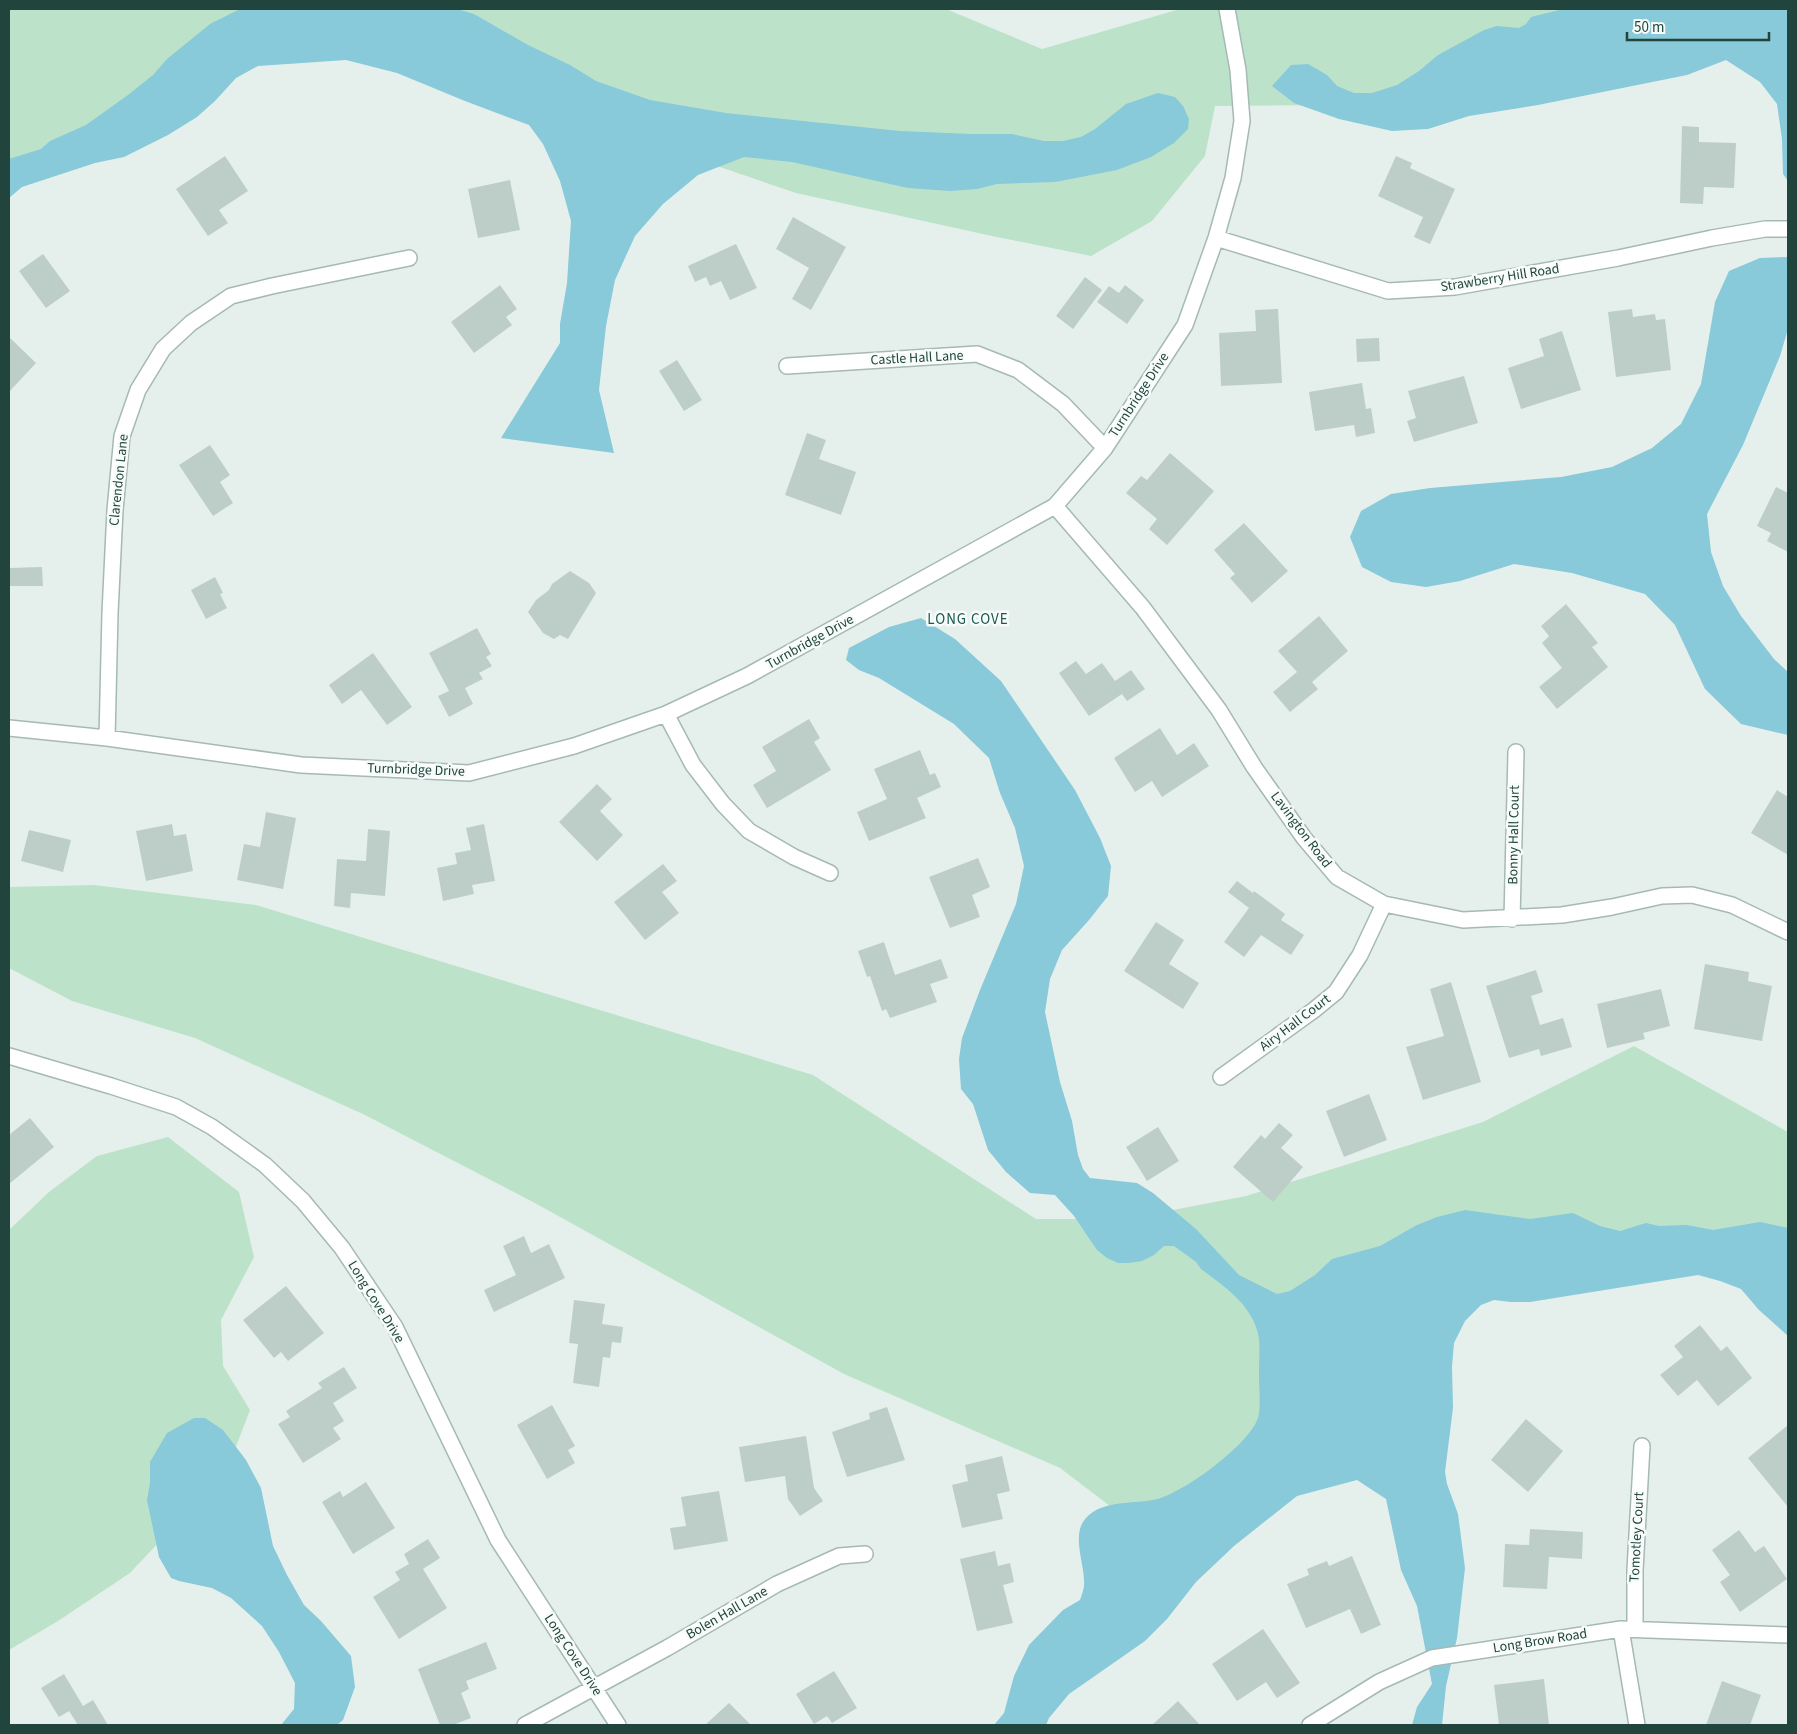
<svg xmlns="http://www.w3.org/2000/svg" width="1797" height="1734" font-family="'Source Sans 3',sans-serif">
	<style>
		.green { fill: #bce3c9 }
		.water { fill: #88c9da }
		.building { fill: #bdcec8 }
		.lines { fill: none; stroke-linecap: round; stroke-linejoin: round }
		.minor-casing { stroke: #a6b9b4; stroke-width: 18 }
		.minor { stroke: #fff; stroke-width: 15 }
		.labels { text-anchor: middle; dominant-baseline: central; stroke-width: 5; stroke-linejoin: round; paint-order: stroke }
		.street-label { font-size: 14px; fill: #21453d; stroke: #f7fbf9 }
		.neighbourhood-label { font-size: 15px; letter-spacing: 1px; fill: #1a5a4e; stroke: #f7fbf9 }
	</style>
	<rect width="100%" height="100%" fill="#e5f0ec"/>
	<path class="green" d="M9,9H946L1042,49L1180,9H1788L1415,104L1215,106L1205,156L1152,221L1091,256L992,236L796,193L573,117L275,30L9,181Z
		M94,885L256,905L813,1075L1036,1219H1126L1246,1196L1483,1122L1634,1046L1788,1132V1278L1532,1265L1148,1535L1060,1468L844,1374L533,1202L365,1115L195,1038L72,1001L9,968V887Z
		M168,1137L239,1192L254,1257L221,1320L223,1366L250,1410L227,1470L130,1573L58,1621L9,1650V1230L49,1192L97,1156Z"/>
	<path class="water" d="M240,9H457L474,14L528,45L570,65L596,81L650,100L726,113L900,131L971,134H1012L1044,141H1063L1081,137L1095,129L1126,104L1158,93L1175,97L1183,106L1189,119L1188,129L1174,143L1151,157L1117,170L1055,182L997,184L977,189L950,191L908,188L792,162L744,157L698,175L663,204L635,236L615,280L606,326L599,390L614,453L501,438L560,343V324L567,283L571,221L560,181L543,144L529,125L465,101L397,73L346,60L258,66L236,78L215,101L197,117L168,135L124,157L95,163L22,187L9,198V159L41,149L50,141L86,125L128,95L153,75L167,59L210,24Z
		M1563,9H1788V181L1783,174L1782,139L1777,104L1760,82L1726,60L1687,75L1538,105L1469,116L1428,129L1392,131L1339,119L1294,103L1272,86L1291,65L1308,64L1327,75L1337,86L1354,93H1372L1397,85L1419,71L1438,55L1484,30L1497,26L1519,28L1526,24L1531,17Z
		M1788,257V329L1780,356L1743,445L1707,514L1711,552L1723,586L1741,616L1774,659L1788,672V735L1741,724L1705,689L1675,625L1645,594L1572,573L1514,564L1460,581L1426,587L1391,582L1362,567L1350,537L1361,511L1391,494L1430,488L1561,477L1612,467L1652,448L1681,424L1701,384L1715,302L1729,271L1760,258Z
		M921,618L955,639L1001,681L1075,790L1100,838L1111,866L1108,896L1089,920L1062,950L1050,979L1045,1012L1060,1082L1072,1121L1078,1155L1083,1169L1090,1178L1137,1183L1153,1193L1196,1229L1239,1275L1277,1294L1290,1291L1315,1275L1332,1259L1380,1246L1417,1225L1437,1217L1465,1210L1530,1219L1573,1213L1600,1226L1620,1231L1646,1223L1659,1226L1687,1225L1713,1230L1760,1222L1788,1228V1336L1759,1310L1741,1289L1720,1281L1698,1275L1530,1302H1511L1494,1300L1481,1305L1465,1321L1454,1343L1452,1367L1453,1408L1445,1472L1447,1484L1458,1514L1465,1568L1457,1638L1446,1686L1442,1725H1412L1417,1707L1432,1684L1417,1606L1401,1570L1386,1499L1357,1480L1297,1496L1234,1546L1196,1582L1167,1619L1145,1641L1069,1694L1049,1718L1046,1725H994L1004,1713L1014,1676L1029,1645L1063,1610L1080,1600C1082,1594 1085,1587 1084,1581C1084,1564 1073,1538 1083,1522C1097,1500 1130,1504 1153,1500C1180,1496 1249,1445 1258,1418C1261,1409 1259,1384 1259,1373C1259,1362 1260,1350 1259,1339C1255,1307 1225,1287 1201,1269L1196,1262L1174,1246H1164L1154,1255L1142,1261L1129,1263H1118L1107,1258L1097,1250L1074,1216L1055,1195L1030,1193L1006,1172L988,1150L973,1104L961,1089L959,1059L962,1038L980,990L1016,904L1024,866L1015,828L1000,793L989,758L954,724L879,678L859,670L846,660L849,648L889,627Z
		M194,1418H205L223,1430L246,1460L261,1488L273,1546L287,1575L304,1605L321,1621L351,1656L355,1687L343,1720L337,1725H281L294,1709L295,1683L279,1652L262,1626L231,1598L212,1588L179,1581L171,1578L159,1557L147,1500L150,1483V1462L167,1433Z"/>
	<path class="building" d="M1682,126L1699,127V142L1736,143L1734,188L1704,187L1703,204L1680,203Z
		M225,156L248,191L219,210L228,223L208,236L176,189Z
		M1396,156L1412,163L1410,168L1455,189L1430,244L1414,237L1423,217L1378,196Z
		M510,180L520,230L478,238L468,189Z
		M793,217L846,247L811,310L792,299L809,268L776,249Z
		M736,244L757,288L730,300L721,281L710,286L706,277L695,282L688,266Z
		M43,254L70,291L46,308L19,271Z
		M1085,277L1102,290L1073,329L1056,316Z
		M500,285L517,309L506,317L512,325L474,353L451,322Z
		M1125,285L1144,300L1127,324L1097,302L1109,286L1119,293Z
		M1278,309L1282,383L1221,386L1219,333L1256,331L1255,310Z
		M1632,309L1633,317L1655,314L1656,320L1665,319L1671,370L1616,377L1608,312Z
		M1562,331L1581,390L1521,409L1508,368L1544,356L1539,339Z
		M9,337L36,363L9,392Z
		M1379,338L1380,361L1357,362L1356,339Z
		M677,360L702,400L684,411L659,371Z
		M1464,376L1478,423L1414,442L1407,421L1416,418L1408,391Z
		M1362,383L1366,409L1371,408L1375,433L1356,437L1354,425L1315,431L1309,392Z
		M807,433L826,440L819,459L856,472L841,515L785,495Z
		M210,445L230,475L220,482L233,503L213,516L179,465Z
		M1170,453L1214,491L1167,545L1149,529L1157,519L1126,493L1141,476L1147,480Z
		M1776,487L1788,493V552L1767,541L1771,533L1757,526Z
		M1244,523L1288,571L1252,603L1230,578L1235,574L1214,550Z
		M42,567L43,586H9V568Z
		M570,571L589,583L596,593L568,639L560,635L554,639L543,633L528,612L536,600L549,590L552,584Z
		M215,577L223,593L220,594L227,608L206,619L191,590Z
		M1566,604L1598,643L1592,647L1608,667L1557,709L1539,687L1562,668L1542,643L1549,636L1541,626Z
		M1319,616L1348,651L1312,682L1318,689L1290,712L1273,692L1297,672L1278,651Z
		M477,628L491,654L486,657L492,666L479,673L483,679L465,688L473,704L449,717L438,696L449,691L429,653Z
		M373,653L412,707L387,725L361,690L342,704L329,685Z
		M1076,661L1086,674L1102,663L1115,681L1131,670L1145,689L1127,701L1122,694L1089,716L1059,673Z
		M809,719L820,738L814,742L831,770L767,808L753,785L776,771L762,747Z
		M1160,728L1177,755L1194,743L1209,766L1162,797L1152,781L1135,792L1114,758Z
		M920,750L930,775L935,773L941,787L917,798L926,818L869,841L857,812L887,799L874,769Z
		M597,784L612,799L600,811L623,835L597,861L559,822Z
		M1777,790L1788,797V855L1751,833Z
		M266,812L296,818L283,889L237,880L244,844L260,847Z
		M172,824L174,836L186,834L193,871L146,881L136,831Z
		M484,824L495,881L472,885L474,894L443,901L437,868L457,864L455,853L471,850L466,828Z
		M368,829L390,831L385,896L351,893L350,908L334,906L337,859L366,861Z
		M29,830L71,840L63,872L21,861Z
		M978,858L990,887L972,895L980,917L950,928L929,877Z
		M663,864L677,881L662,892L679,913L645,940L614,902Z
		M1237,881L1253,893L1254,891L1285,914L1281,920L1304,935L1291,955L1261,935L1244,957L1224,942L1249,908L1228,892Z
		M1156,922L1184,940L1169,964L1199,983L1183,1009L1124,971Z
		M884,942L895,975L941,959L948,978L930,984L937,1002L890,1018L886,1009L882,1011L870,976L867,977L858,951Z
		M1705,964L1749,972L1748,981L1772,986L1762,1041L1694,1029Z
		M1536,970L1543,992L1531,996L1540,1025L1563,1018L1572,1047L1541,1056L1539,1049L1509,1058L1486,986Z
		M1451,982L1481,1082L1423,1100L1406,1047L1444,1036L1430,989Z
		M1661,989L1670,1026L1643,1033L1645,1039L1607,1048L1597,1004Z
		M1369,1094L1387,1140L1344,1157L1326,1111Z
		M30,1118L54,1147L9,1184V1135Z
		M1279,1123L1293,1135L1281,1148L1303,1167L1273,1202L1233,1167L1261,1135L1265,1139Z
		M1158,1127L1179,1161L1147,1181L1126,1147Z
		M524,1236L531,1253L549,1244L565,1278L494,1312L484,1290L516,1275L503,1246Z
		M286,1286L324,1333L288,1361L281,1352L274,1358L243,1320Z
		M574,1300L605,1304L602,1324L623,1327L621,1343L612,1342L610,1358L603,1357L599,1387L573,1383L578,1344L569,1343Z
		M1700,1325L1721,1351L1727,1346L1752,1378L1718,1406L1697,1380L1678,1396L1660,1375L1683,1357L1674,1346Z
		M344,1367L357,1388L333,1403L344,1421L333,1428L341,1439L303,1463L278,1424L290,1417L286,1411L322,1388L318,1383Z
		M552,1405L575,1446L568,1450L575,1463L547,1479L517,1425Z
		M887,1407L905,1460L847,1477L832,1432L870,1419L869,1413Z
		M1526,1419L1563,1451L1528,1492L1491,1460Z
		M1788,1425V1507L1748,1458Z
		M806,1436L814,1488L823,1501L800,1516L788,1499L785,1476L745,1482L739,1447Z
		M1002,1456L1010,1491L997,1494L1003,1519L962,1528L952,1485L968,1481L965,1465Z
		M366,1482L395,1528L353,1554L322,1502L340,1491L343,1497Z
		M719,1491L728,1541L674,1550L670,1528L686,1526L681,1497Z
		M1530,1529L1583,1532L1582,1559L1549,1557L1547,1589L1503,1587L1505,1544L1529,1545Z
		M1739,1530L1755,1552L1764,1546L1787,1579L1740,1612L1720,1582L1730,1575L1712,1550Z
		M428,1539L440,1558L423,1569L447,1608L399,1639L373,1597L400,1580L395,1572L409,1564L404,1554Z
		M995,1551L998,1566L1010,1563L1014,1582L1003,1585L1013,1623L977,1631L960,1559Z
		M1352,1556L1381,1625L1361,1634L1350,1609L1306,1628L1287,1584L1309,1575L1307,1569L1327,1561L1329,1566Z
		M1263,1629L1300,1683L1277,1698L1266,1682L1237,1701L1212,1664Z
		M486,1642L497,1669L466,1681L469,1689L461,1693L471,1718L453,1725H440L418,1669Z
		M834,1671L857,1708L832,1723L827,1716L814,1724L796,1694Z
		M64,1674L83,1706L93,1700L108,1725H78L69,1711L59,1717L41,1688Z
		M1544,1679L1549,1725H1499L1494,1685Z
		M1722,1681L1761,1695L1750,1725H1706Z
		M1178,1701L1200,1725H1152Z
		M729,1703L751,1725H705Z"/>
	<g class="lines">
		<defs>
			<path id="minor" d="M1216,238L1388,291L1455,287L1618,258L1712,238L1765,229H1788
				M787,366L977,354L1018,370L1063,404L1105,448
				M1055,506L1143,608L1219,710L1254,767L1304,838L1337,877L1384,904L1463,920L1562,915L1612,907L1662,896L1692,895L1732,905L1788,932
				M666,714L693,765L723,804L749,831L794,857L830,873
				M9,728L107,738L301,765L469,773L574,746L666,714L747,676L1055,506L1105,448L1185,325L1216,238L1233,178L1242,121L1238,70L1227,9
				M107,738L110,613L115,510L122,436L138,390L163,349L191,323L231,296L272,286L409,258
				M1512,919L1516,752
				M9,1056L111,1086L176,1107L212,1127L265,1165L303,1201L342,1248L395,1327L498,1540L618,1725
				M1221,1077L1314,1010L1336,992L1360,955L1384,904
				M1621,1629L1637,1725
				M1635,1629V1570L1642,1446
				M525,1725L667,1648L777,1584L839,1556L865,1554
				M1310,1725L1379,1682L1432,1658L1621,1629L1788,1635"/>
		</defs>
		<use href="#minor" class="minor-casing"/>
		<use href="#minor" class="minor"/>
	</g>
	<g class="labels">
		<g class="street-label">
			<text transform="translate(1500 278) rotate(-9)">Strawberry Hill Road</text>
			<text transform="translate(917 358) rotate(-3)">Castle Hall Lane</text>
			<text transform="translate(1139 395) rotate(-57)">Turnbridge Drive</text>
			<text transform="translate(119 480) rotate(-84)">Clarendon Lane</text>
			<text transform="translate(810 642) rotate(-29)">Turnbridge Drive</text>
			<text transform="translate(416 770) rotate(2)">Turnbridge Drive</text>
			<text transform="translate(1301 830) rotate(53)">Lavington Road</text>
			<text transform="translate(1514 835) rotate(-89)">Bonny Hall Court</text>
			<text transform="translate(1295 1023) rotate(-37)">Airy Hall Court</text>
			<text transform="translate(376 1302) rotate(58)">Long Cove Drive</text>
			<text transform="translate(1637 1537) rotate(-87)">Tomotley Court</text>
			<text transform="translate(727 1613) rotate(-30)">Bolen Hall Lane</text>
			<text transform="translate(1540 1641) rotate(-9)">Long Brow Road</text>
			<text transform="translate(573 1655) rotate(57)">Long Cove Drive</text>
		</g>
		<g class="neighbourhood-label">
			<text x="968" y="619">LONG COVE</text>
		</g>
	</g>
	<rect width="1797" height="1734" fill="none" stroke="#21453d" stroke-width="20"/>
	<path d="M1627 32v8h142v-8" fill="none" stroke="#21453d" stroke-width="2.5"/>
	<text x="1634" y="32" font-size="15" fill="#21453d" stroke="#f7fbf9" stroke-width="4" paint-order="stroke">50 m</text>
</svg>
